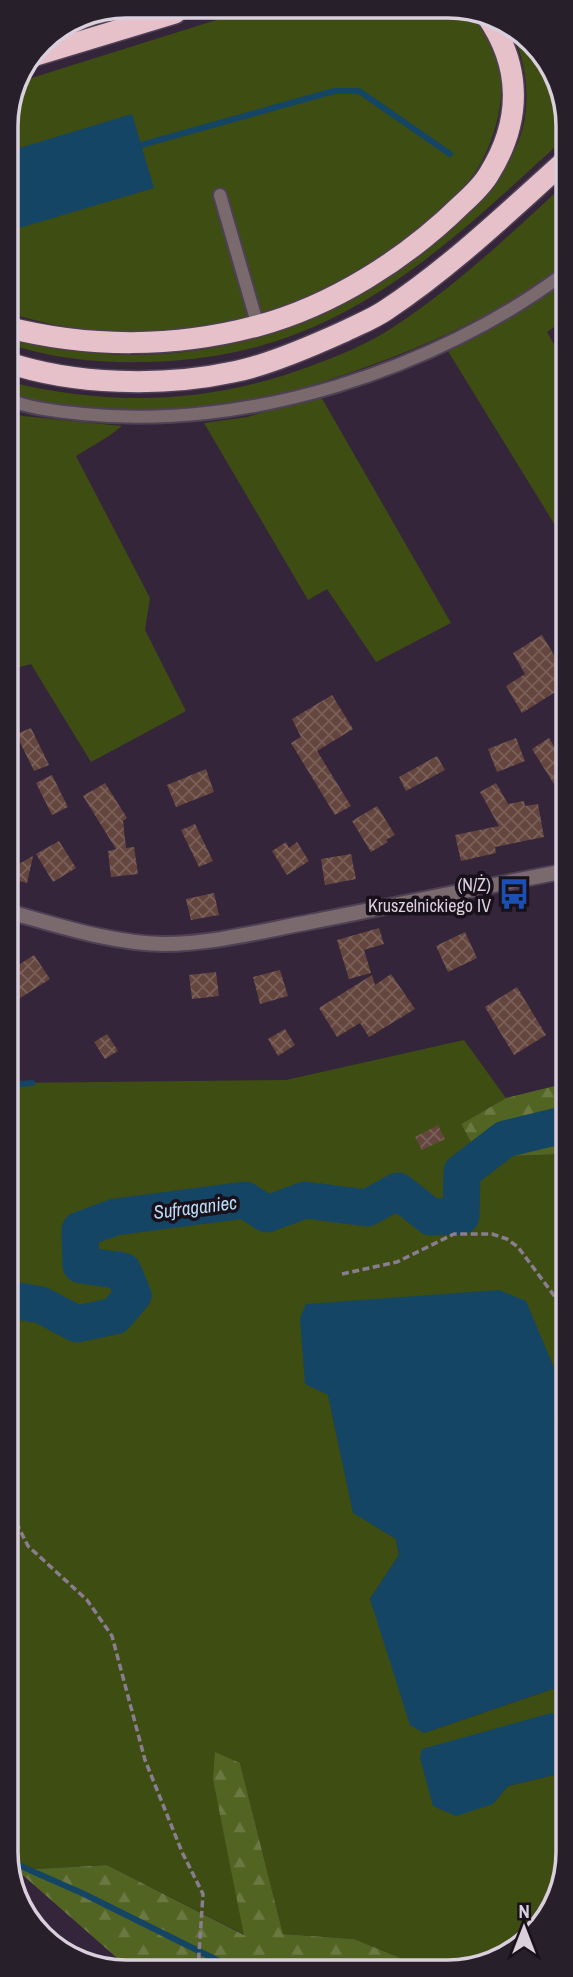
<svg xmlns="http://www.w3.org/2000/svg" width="573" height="1977" font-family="'Archivo Narrow',sans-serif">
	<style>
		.grass { fill: #3e4d12 }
		.forest { fill: url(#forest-firs) }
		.water { fill: #144565 }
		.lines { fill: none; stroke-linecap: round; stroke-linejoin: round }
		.stream { stroke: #144565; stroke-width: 6 }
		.river { stroke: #144565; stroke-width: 37 }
		.building { fill: url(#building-cross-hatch) }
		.service-casing { stroke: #4e4055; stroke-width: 16 }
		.minor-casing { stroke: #4e4055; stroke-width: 18 }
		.motorway-casing { stroke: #4e4055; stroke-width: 24 }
		.path { stroke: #897d8f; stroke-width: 3.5; stroke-dasharray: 7 3.5; stroke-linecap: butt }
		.service { stroke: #7a6a6d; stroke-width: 12 }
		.minor { stroke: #7a6a6d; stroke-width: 14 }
		.motorway { stroke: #e7c1c9; stroke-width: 21 }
		.labels { text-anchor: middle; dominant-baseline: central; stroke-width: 7; stroke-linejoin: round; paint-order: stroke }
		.poi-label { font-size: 18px; fill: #d9cfdd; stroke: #18111b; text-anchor: end }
		.water-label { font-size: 19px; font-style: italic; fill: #badbf4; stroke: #18111b }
		.rim { fill: none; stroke: #d9cfdd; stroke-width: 3.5 }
	</style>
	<defs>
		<pattern id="forest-firs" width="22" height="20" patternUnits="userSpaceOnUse" patternTransform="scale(1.75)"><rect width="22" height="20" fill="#526422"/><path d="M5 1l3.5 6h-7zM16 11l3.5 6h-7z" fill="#6a7942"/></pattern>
		<pattern id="building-cross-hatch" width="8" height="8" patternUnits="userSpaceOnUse" patternTransform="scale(1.75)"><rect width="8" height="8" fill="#64463e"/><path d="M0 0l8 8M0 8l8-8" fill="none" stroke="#7a6059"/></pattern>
	</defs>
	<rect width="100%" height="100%" fill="#34253b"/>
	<path class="grass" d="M464,8C492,31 504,59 501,96C499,122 490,149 476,171C465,188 447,203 432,217C367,272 290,313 205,328C143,339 66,332 6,312L5,118L22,81L245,11Z
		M124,13H150L37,48L42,39Z
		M511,29L533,41L566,102V137C437,255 333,359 147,362C100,363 51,359 6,343V336C56,350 110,358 163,354C273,347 378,296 457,222C486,195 513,166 523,127C531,94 525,60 511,29Z
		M566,183V265C491,320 405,356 316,384C288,392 258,402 228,406C155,414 77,413 6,393V381C110,407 208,404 308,367C338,356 368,344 395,326C457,285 511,234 566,183Z
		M566,280V319L547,332L566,365V543L446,348L548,293Z
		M320,395L451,623L376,662L327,589L308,600L204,423L247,417Z
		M6,410L23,416L122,426L109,436L76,456L150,598L145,630L186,711L91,762L31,664L6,671Z
		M464,1040L506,1098L461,1124L479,1157L567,1154V1452C549,1429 555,1409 560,1382L328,1394L353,1512L396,1539L399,1555L370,1599L424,1733L567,1684V1756L559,1716L493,1804L508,1786L562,1773L567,1763V1804L565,1805L567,1813L568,1859L538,1931L471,1970H430L354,1939L283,1934L240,1763L213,1780L245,1935L107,1865L17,1870L7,1868V1083L286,1080Z"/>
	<path class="forest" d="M567,1083V1154L479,1157L461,1124L506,1098Z
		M215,1752L240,1763L283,1934L354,1939L430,1970L138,1969L117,1958L17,1870L107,1865L244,1935L213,1780Z"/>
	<path class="water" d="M132,114L154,188L6,232V152Z
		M499,1290L526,1301L560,1382L554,1418L557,1440L567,1452V1684L424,1733L410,1725L370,1599L399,1555L396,1539L353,1513L328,1395L305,1384L300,1318L306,1304Z
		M551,1713L559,1716L567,1756V1763L562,1773L508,1786L493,1804L456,1816L433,1806L420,1758L422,1749Z"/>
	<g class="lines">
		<path class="stream" d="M141,145L334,91H359L450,154
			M7,1085L32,1083
			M7,1860L84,1894L235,1969
			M451,1970L479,1965"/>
		<path class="river" d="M7,1299L41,1305L77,1324L115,1316L133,1295L123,1271L81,1265L80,1230L115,1217L245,1200L267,1214L305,1200L367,1208L398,1191L431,1217L461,1216L462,1172L505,1139L567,1124"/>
	</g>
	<path class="building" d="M542,635L566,675L555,681L560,689L522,713L506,686L525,674L513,653Z
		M332,695L353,729L317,751L351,806L335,815L291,743L301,737L292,719Z
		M31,728L49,765L34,771L16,734Z
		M516,738L525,761L497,772L488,749Z
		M549,738L566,766V803L532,749Z
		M437,756L445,770L406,791L399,777Z
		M206,769L214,792L176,807L167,785Z
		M52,775L68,807L52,815L36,783Z
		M105,783L127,818L123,821L126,848L134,847L138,874L111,877L108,851L116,849L83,796Z
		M496,783L508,804L524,801L525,806L538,804L544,837L495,847L496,853L461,861L455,835L499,826L480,792Z
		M377,806L395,835L386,840L388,842L371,852L352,821Z
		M195,824L213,861L199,867L181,830Z
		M59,841L76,868L53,882L36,854Z
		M286,842L289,848L297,842L309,861L287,875L272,851Z
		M351,854L356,879L325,885L321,859Z
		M33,856L27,883L6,878V871Z
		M214,893L219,915L191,920L186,899Z
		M379,928L384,944L364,950L371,973L349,979L337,940Z
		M465,932L477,958L448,972L436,946Z
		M34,955L50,979L17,1000L6,984V973Z
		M280,970L288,996L260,1004L253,977Z
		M216,972L219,996L192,999L189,975Z
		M391,974L415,1009L369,1037L360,1023L337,1037L319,1008L372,975L375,985Z
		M517,987L546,1035L514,1055L485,1007Z
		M285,1029L295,1045L278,1056L268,1039Z
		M107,1034L118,1051L105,1059L94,1042Z
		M438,1125L445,1139L422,1150L415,1137Z"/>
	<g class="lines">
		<defs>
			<path id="service" d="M220,195L258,326
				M6,399C32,409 56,411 83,414C245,431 436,370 566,272"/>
			<path id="minor" d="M6,911C57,925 110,943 163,944C212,944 262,931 310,922C396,905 481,887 566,871"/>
			<path id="motorway" d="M33,56L175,13
				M6,327C88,348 175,348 257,326C332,306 406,259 461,205C471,196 482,186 489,174C522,121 522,66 486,15
				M6,362C73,385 163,387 233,372C266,366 312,346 343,332C357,325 373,319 386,310C451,267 508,212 566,160"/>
		</defs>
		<use href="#service" class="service-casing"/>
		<use href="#minor" class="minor-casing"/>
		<use href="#motorway" class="motorway-casing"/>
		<path class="path" d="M342,1274L397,1262L454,1234H492L507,1239L518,1247L567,1313
			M7,1504L28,1546L87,1600L112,1636L145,1760L182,1852L203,1894L198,1969"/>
		<use href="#service" class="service"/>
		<use href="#minor" class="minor"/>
		<use href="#motorway" class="motorway"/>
	</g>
	<defs>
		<symbol id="bus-bare" viewBox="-9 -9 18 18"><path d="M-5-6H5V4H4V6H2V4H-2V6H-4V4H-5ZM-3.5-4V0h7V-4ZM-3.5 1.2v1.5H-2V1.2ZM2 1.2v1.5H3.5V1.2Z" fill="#1a4fb4" stroke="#18111b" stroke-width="2.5" paint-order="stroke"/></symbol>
	</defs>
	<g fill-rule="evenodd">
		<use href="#bus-bare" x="492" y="872" width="44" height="44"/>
	</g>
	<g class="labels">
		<g class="poi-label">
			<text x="491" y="884">(N/Ż)<tspan x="491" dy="21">Kruszelnickiego IV</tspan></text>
		</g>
		<g class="water-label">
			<text transform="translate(195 1207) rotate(-7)">Sufraganiec</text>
		</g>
	</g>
	<path d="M0 0H573V1977H0ZM126 18H448A108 108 0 0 1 556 126V1852A108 108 0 0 1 448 1960H126A108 108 0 0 1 18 1852V126A108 108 0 0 1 126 18Z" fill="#27202b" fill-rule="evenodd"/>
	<path class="rim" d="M126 18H448A108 108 0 0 1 556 126V1852A108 108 0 0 1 448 1960H126A108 108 0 0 1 18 1852V126A108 108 0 0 1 126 18Z"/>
	<g transform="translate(524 1928)" stroke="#18111b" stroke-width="5" paint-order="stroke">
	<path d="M0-5L12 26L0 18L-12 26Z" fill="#d9cfdd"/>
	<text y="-10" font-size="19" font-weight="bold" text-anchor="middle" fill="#d9cfdd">N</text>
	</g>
</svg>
